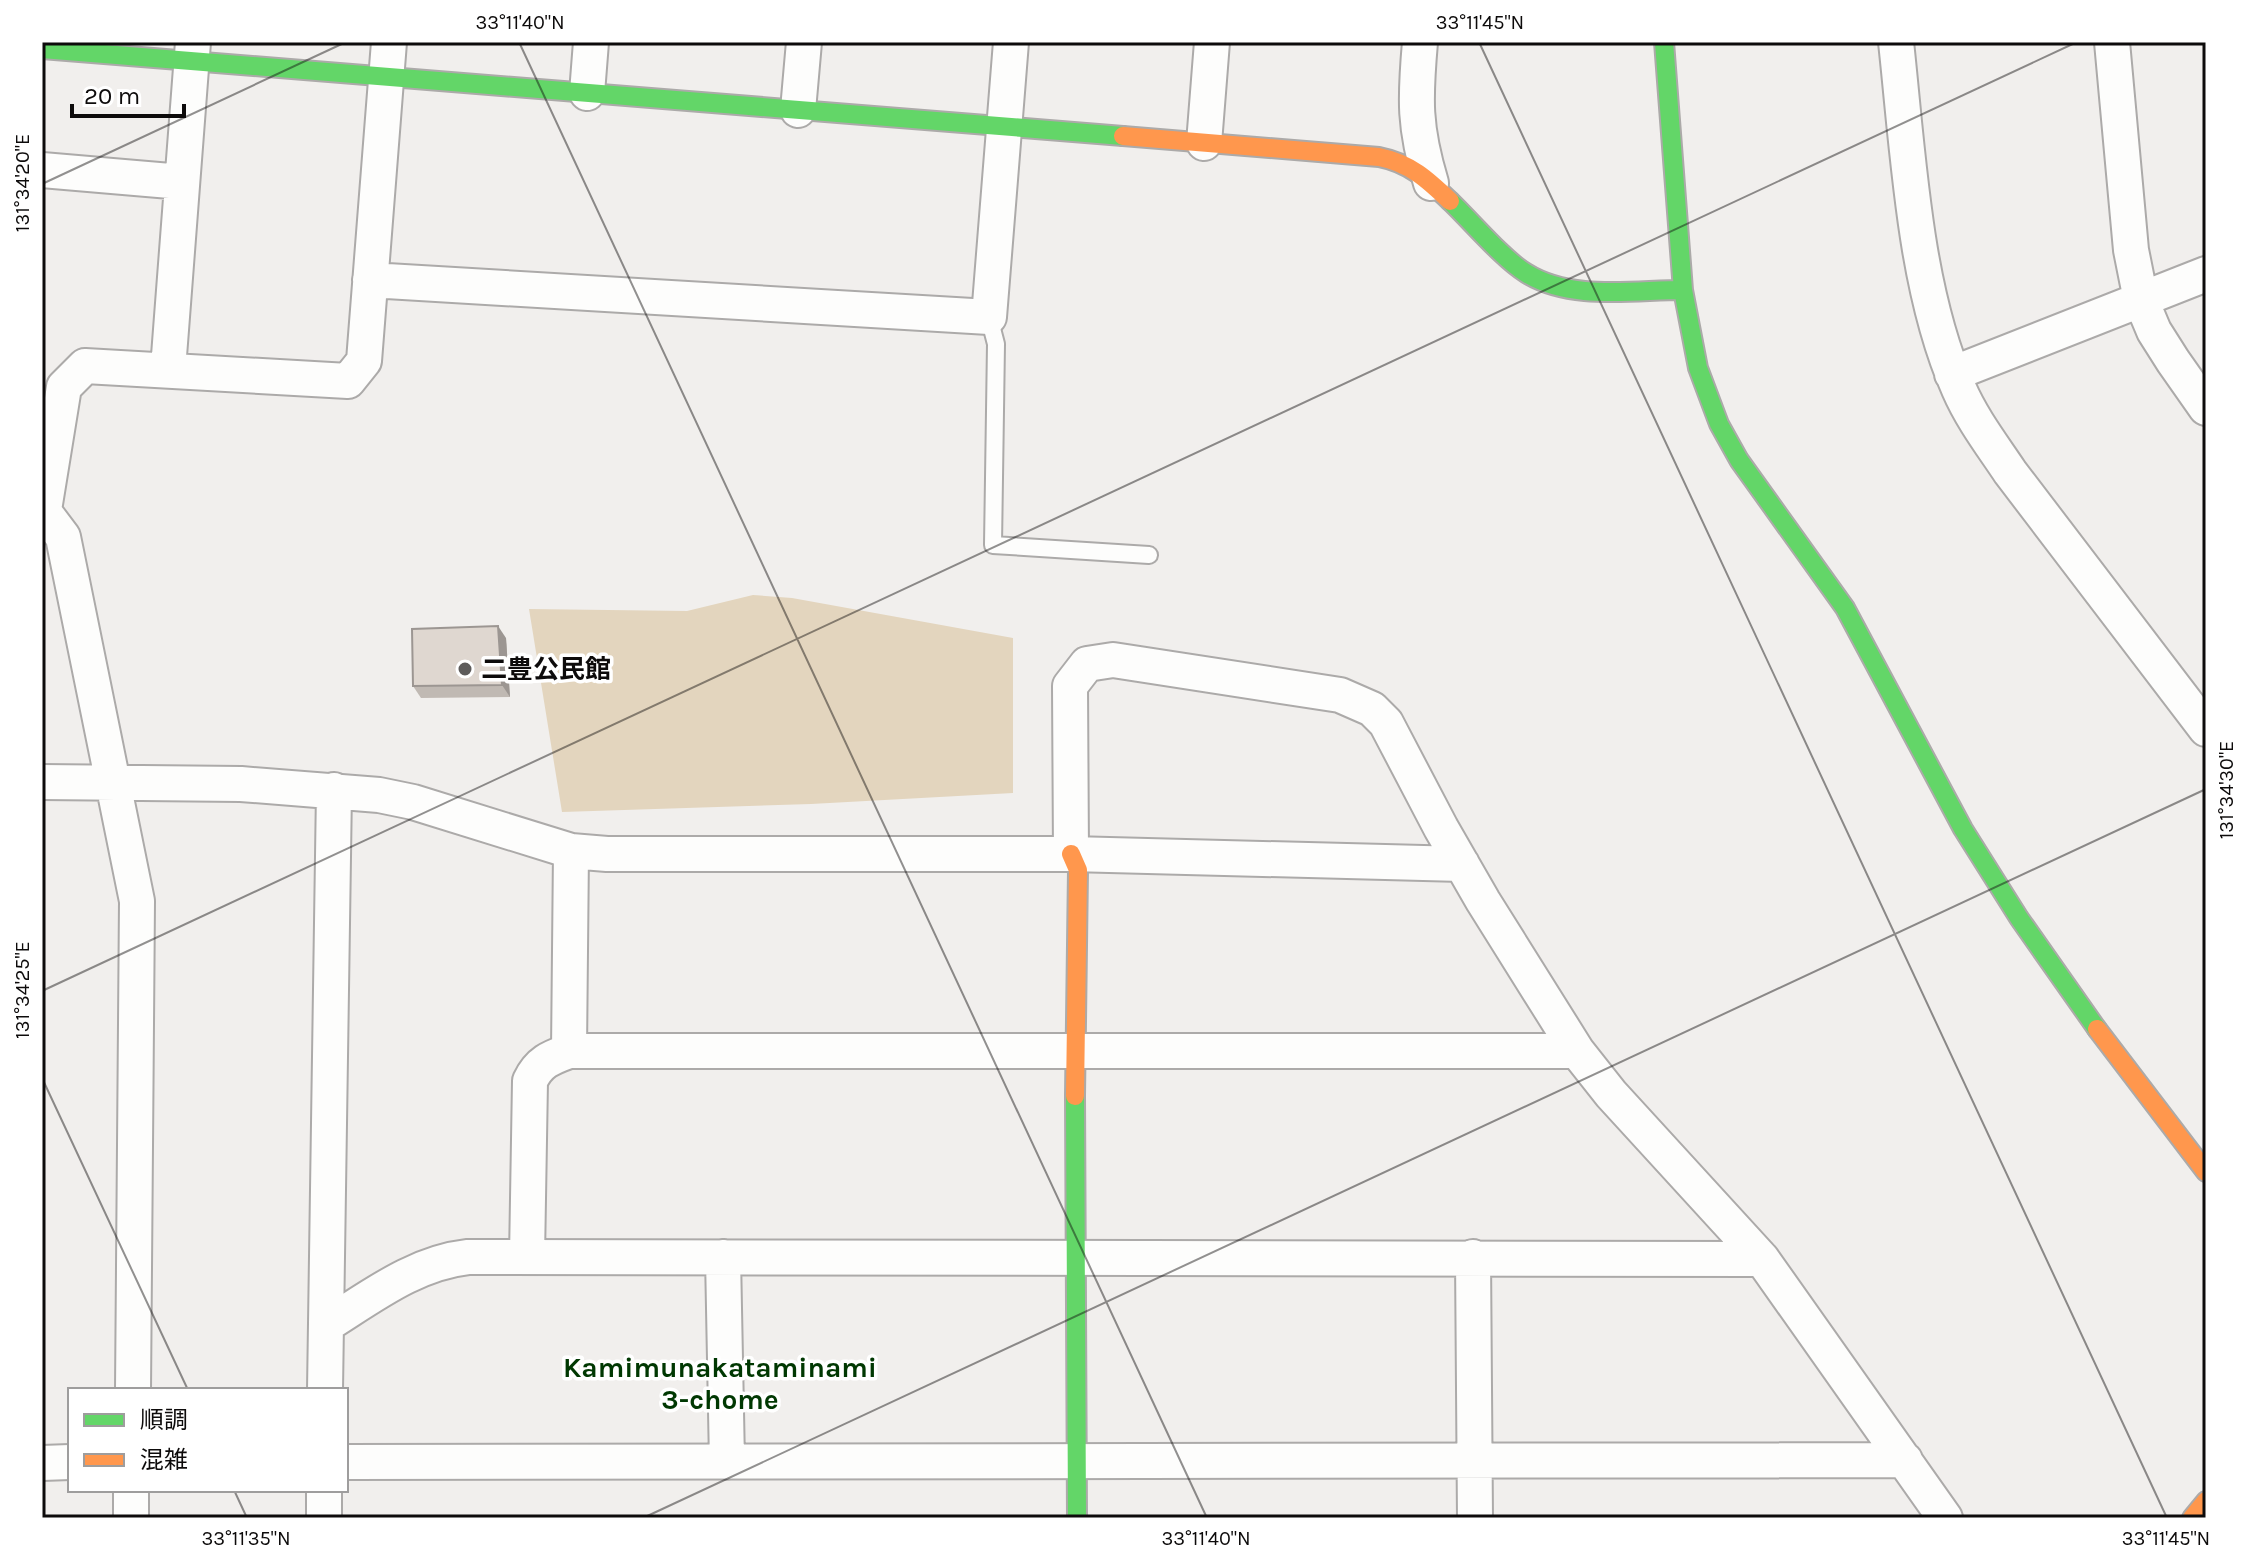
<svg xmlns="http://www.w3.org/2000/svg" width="2248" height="1560" font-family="Karla,'Noto Sans JP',sans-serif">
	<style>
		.green { fill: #e3d5be }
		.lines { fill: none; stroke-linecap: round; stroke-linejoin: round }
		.lane-casing { stroke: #acaaa9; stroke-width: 20 }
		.street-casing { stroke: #acaaa9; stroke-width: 38 }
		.fast-casing { stroke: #acaaa9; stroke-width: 22 }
		.slow-casing { stroke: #acaaa9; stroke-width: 22 }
		.lane { stroke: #fdfdfc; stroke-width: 16 }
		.street { stroke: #fdfdfc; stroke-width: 34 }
		.fast { stroke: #63d668; stroke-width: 18 }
		.slow { stroke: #ff974d; stroke-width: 18 }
		.wall { fill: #c0b9b3 }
		.shaded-wall { fill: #9c9692 }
		.building { fill: #dfd7d0; stroke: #9c9692; stroke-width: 2 }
		.ticks { fill: none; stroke: #0d0b0b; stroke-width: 2; stroke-opacity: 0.45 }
		.poi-dot { fill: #5d5b5a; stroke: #fff; stroke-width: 3 }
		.labels { text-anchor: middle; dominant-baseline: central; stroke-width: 7; stroke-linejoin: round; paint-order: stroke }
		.poi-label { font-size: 26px; font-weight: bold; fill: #0d0b0b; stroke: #fff; text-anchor: start }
		.neighbourhood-label { font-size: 28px; font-weight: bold; fill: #003802; stroke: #fff }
		.neatline { fill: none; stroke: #0d0b0b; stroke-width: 3 }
		.ticks-label { font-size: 20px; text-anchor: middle; fill: #0d0b0b }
	</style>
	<rect width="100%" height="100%" fill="#f1efed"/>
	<path class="green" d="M753,595L792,598L1013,638V793L811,804L562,812L529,609L687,611Z"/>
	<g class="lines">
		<defs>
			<path id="lane" d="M989,317L996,344L993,545L1149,555"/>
			<path id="street" d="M1420,42C1415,99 1414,127 1431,183
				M1896,42C1908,151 1914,288 1959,389C1972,419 1992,445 2010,472L2206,729
				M2112,42L2131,250L2141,300L2154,331L2173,361L2206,408
				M587,93L591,42
				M798,110L804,42
				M1204,143L1212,42
				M42,170L182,182
				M370,280L989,317L1011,42
				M168,369L193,42
				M1952,374L2206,274
				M42,509L63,537L137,901L133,1390
				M44,510L64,387L85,366L348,381L364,361L389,42
				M42,782L241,784L379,795L413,802L571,851L607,854H1071L1462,864
				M1071,854L1070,686L1087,664L1113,660L1340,695L1372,709L1386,723L1441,828L1483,901L1577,1051L1611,1094L1762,1259L1945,1518
				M569,1051L571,851
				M527,1257L530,1081C539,1062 550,1058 569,1051H1577
				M723,1257L727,1462
				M1473,1257L1475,1518
				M326,1325C371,1297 414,1263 468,1257L1762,1259
				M325,1390L334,790
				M346,1462L1905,1460
				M42,1463L70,1462
				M131,1518V1490
				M324,1518V1490"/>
			<path id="fast" d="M1664,42L1683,290L1698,368L1719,424L1739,460L1845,608L1963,829L2019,918L2097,1029
				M42,49L1123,136
				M1450,201C1471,221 1503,259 1526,273C1570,301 1633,290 1683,290
				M1075,1096L1077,1518"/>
			<path id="slow" d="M1123,136L1379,157C1410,163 1428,180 1450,201
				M1071,854L1078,870L1075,1096
				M2097,1029L2206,1172
				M2192,1518L2206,1501"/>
		</defs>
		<use href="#lane" class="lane-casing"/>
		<use href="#street" class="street-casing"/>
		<use href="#fast" class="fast-casing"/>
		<use href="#slow" class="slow-casing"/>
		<use href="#lane" class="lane"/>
		<use href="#street" class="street"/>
		<use href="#fast" class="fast"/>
		<use href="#slow" class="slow"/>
	</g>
	<path class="wall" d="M506,638L510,697L421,698L413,686Z"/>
	<path class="shaded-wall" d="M498,626L506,638L510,697L502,685Z"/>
	<path class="building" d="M498,626L502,685L413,686L412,629Z"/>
	<path class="ticks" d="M519,42L1207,1518M1479,42L2167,1518M42,184L346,42M42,991L2077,42M42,1078L188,1390M234,1490L247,1518M643,1518L2206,789"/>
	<circle class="poi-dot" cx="465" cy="669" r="8"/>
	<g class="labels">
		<g class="poi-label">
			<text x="481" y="669">二豊公民館</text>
		</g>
		<g class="neighbourhood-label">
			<text x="720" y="1367">Kamimunakataminami<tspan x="720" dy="32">3-chome</tspan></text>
		</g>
	</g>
	<rect width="2248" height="1560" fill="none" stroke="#ffffff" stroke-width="88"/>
	<rect x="68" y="1388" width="280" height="104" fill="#ffffff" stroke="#9e9d9d" stroke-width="2"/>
	<rect x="84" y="1414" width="40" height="12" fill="#63d668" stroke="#9e9d9d" stroke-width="2"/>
	<text x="140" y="1428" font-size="24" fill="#0d0b0b">順調</text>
	<rect x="84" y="1454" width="40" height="12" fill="#ff974d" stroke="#9e9d9d" stroke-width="2"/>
	<text x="140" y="1468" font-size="24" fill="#0d0b0b">混雑</text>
	<path d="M72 104v12h112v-12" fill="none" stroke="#0d0b0b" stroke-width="4"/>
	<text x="84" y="104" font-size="24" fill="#0d0b0b" stroke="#ffffff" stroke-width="6" paint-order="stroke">20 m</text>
	<rect x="44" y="44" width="2160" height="1472" class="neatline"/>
	<g class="ticks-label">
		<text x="520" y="29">33°11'40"N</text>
		<text x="1480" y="29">33°11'45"N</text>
		<text transform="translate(22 183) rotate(-90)" y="7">131°34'20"E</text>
		<text transform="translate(2226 790) rotate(-90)" y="7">131°34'30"E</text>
		<text transform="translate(22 990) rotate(-90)" y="7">131°34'25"E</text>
		<text x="246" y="1545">33°11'35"N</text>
		<text x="1206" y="1545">33°11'40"N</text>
		<text x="2166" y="1545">33°11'45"N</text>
	</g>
</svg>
